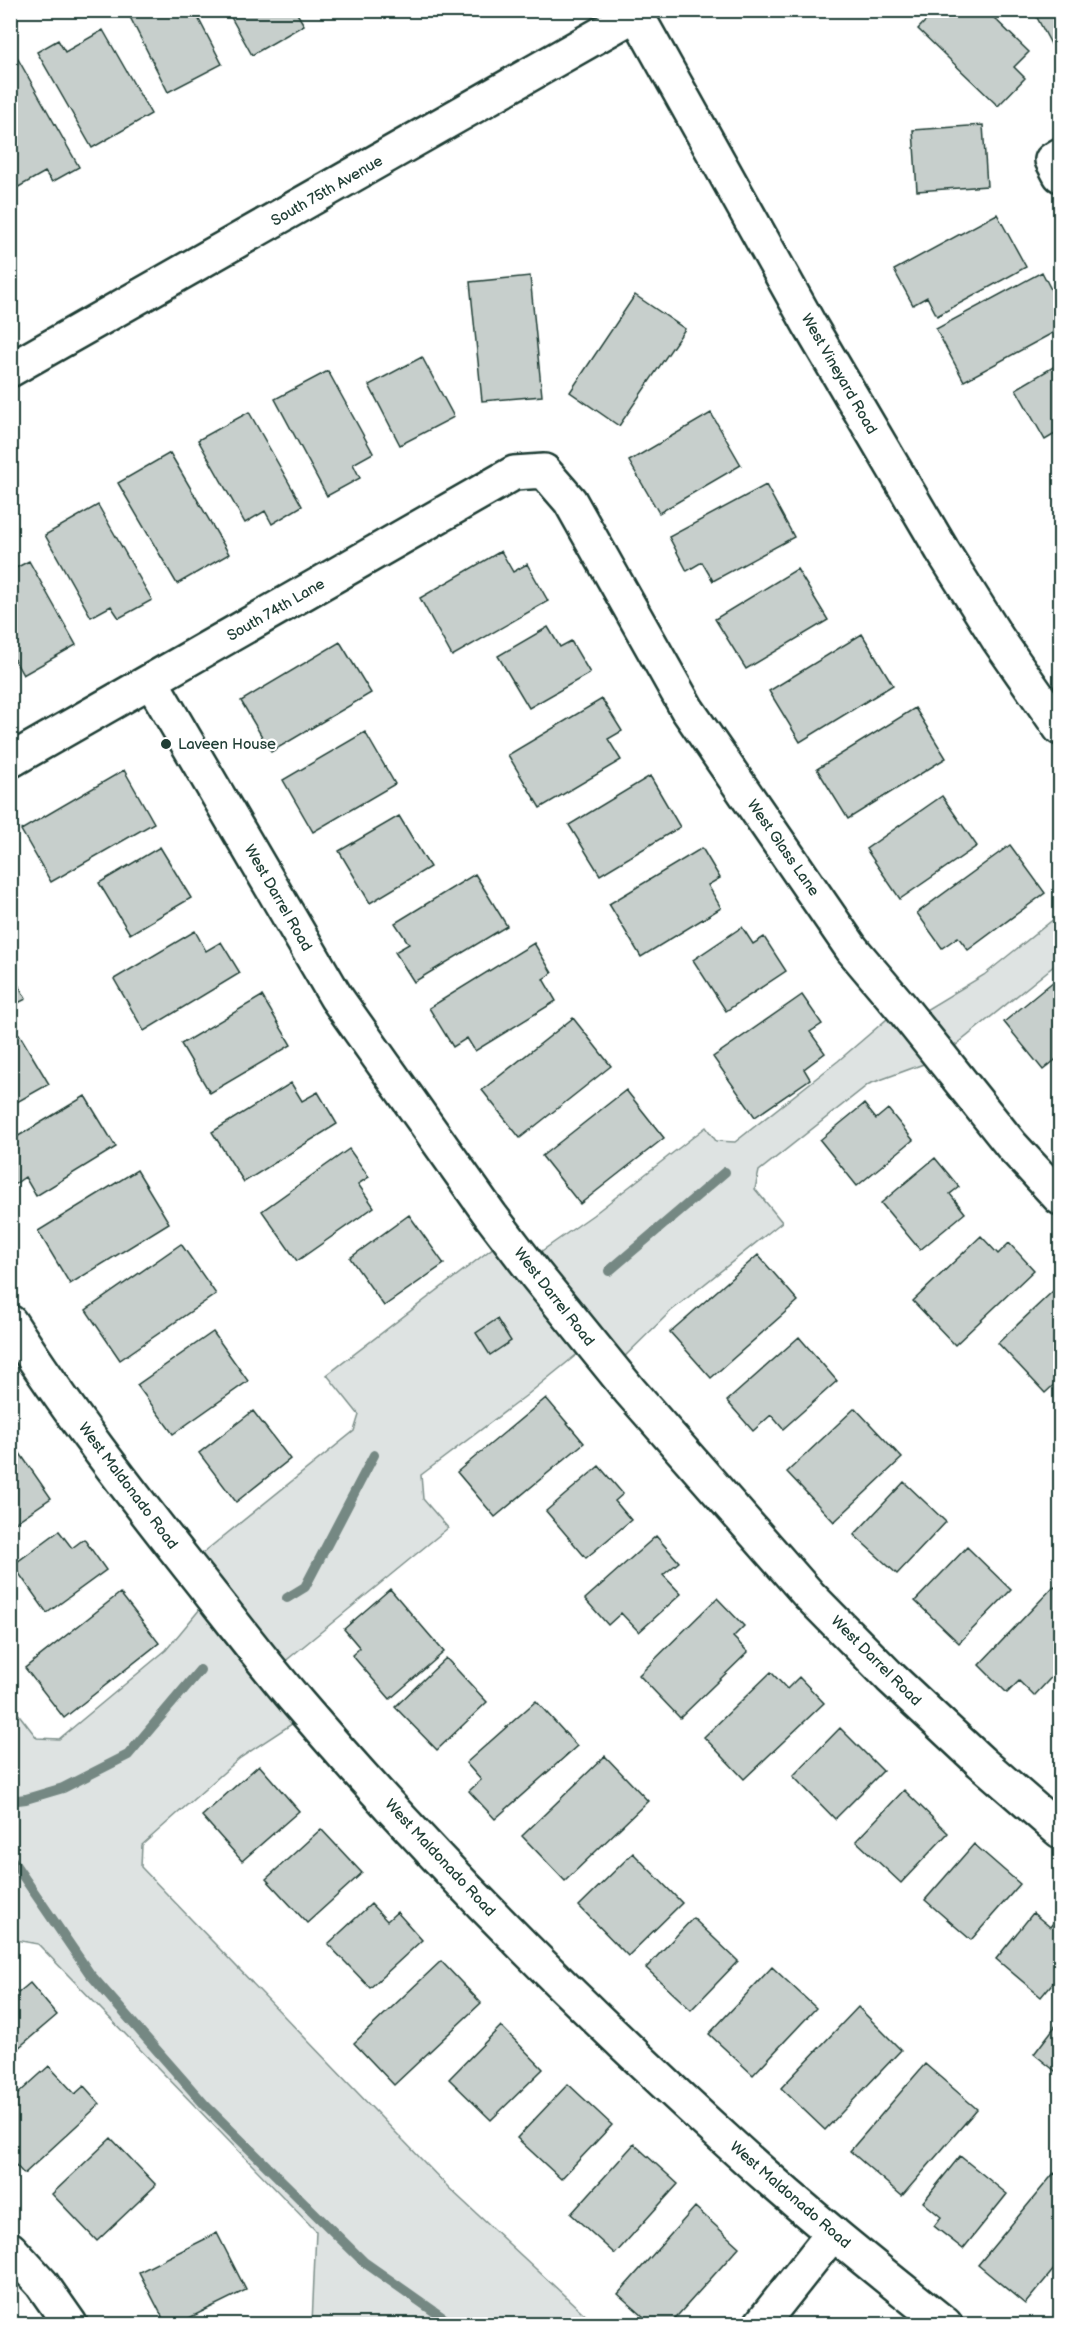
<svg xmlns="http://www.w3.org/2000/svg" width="1071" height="2335" font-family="'Balsamiq Sans',sans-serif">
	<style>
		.green { fill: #dee3e2; stroke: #7e908b; stroke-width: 1.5 }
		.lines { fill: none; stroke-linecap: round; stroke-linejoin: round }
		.stream { stroke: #758883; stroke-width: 10 }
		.building { fill: #c7cfcc; stroke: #1f3d34; stroke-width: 1.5 }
		.minor-casing { stroke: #1f3d34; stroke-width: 38 }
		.tertiary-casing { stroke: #1f3d34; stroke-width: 38 }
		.secondary-casing { stroke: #1f3d34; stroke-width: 38 }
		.minor { stroke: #fff; stroke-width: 33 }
		.tertiary { stroke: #fff; stroke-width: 33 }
		.secondary { stroke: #fff; stroke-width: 33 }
		.poi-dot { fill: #1f3d34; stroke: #fff; stroke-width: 2 }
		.labels { text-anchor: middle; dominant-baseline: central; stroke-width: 4.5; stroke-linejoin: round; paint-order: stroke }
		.street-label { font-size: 15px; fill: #1f3d34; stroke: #fff }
		.poi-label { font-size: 15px; fill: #1f3d34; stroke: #fff; text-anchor: start }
	</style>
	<rect width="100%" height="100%" fill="#fff"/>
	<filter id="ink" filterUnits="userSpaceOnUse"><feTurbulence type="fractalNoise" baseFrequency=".0167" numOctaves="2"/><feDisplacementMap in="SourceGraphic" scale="12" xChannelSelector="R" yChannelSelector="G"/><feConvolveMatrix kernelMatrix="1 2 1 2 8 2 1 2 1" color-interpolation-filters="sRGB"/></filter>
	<g filter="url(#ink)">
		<path class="green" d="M1060,914V961L940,1058L869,1084L759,1171L755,1189L782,1222L671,1311L612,1369L591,1343L527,1395L421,1475L423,1499L448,1528L272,1672L307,1714L240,1758L142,1845L141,1867L449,2188L595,2324H312L316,2231L38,1944L16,1940L11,1945L10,1703L37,1738L59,1739L166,1650L205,1603L178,1573L354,1431L359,1415L327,1375L507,1237L526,1262L593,1215L706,1127L716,1141L735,1142L838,1061L901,1007L911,1019L984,975Z"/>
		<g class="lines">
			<path class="stream" d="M609,1271L725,1172
				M287,1598L305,1587L374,1455
				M10,1801L26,1799L63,1788L128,1755L200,1670
				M10,1857L90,1974L205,2105L364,2262L452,2324"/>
		</g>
		<path class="building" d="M142,10H194L222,64L168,92L130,17Z
			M227,10H295L304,25L252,55Z
			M936,10H986L1029,52L1014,67L1025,78L998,106L918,29Z
			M1033,10H1060V61Z
			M103,30L151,114L92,148L37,52L58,40L65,52Z
			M18,59L79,167L52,182L45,172L15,189L10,182V63Z
			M983,125L987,186L917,191L913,130Z
			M997,214L1026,267L937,316L927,297L913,305L894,270Z
			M1042,272L1060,307V329L964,381L936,329Z
			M530,276L542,396L482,401L470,282Z
			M635,295L685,329L619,426L570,392Z
			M422,357L454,417L400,445L369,385Z
			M1060,363V431L1045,440L1016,389Z
			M328,371L373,453L353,464L360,478L327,496L275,399Z
			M249,412L302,506L272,524L265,511L245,523L198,440Z
			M711,413L741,465L659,513L629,461Z
			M170,453L229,554L177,584L118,483Z
			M766,485L794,537L713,581L702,562L687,571L669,537Z
			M98,505L152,600L119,618L111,606L91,617L45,535Z
			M501,551L513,572L527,564L548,601L452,656L420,598Z
			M29,561L76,645L23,675L10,652V571Z
			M797,569L828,620L746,669L715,619Z
			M548,627L560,647L571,641L590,673L529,708L498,656Z
			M862,634L893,685L800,742L769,691Z
			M340,642L371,693L271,752L241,701Z
			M602,699L622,731L608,739L621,760L540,808L508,755Z
			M915,708L946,758L848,819L817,769Z
			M365,732L395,784L313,832L283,780Z
			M124,770L154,823L51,882L21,830Z
			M650,776L680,827L600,875L569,825Z
			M942,796L977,846L900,899L866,849Z
			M399,816L430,867L370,903L339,851Z
			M1010,845L1045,893L968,950L958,937L942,948L917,913Z
			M160,847L191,898L130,934L99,883Z
			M702,848L720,878L708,885L721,908L641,957L609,904Z
			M475,874L507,926L414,982L395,952L409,944L395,923Z
			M742,927L753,944L764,937L786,971L726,1011L693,960Z
			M195,931L206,951L221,942L240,973L144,1031L114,979Z
			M534,943L552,973L543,979L556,1001L475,1051L467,1038L453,1047L429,1008Z
			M10,970L26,999L10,1007Z
			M1060,976V1056L1043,1070L1004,1022Z
			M802,995L822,1024L810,1032L825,1053L804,1069L810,1079L755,1117L713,1057Z
			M262,996L291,1045L210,1093L181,1044Z
			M573,1018L611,1066L520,1138L482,1090Z
			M19,1034L49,1084L10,1106V1039Z
			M291,1083L302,1101L318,1092L337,1124L244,1182L212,1132Z
			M626,1090L664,1138L580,1204L542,1156Z
			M85,1096L116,1147L36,1196L25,1177L12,1186L10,1141Z
			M864,1104L876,1119L888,1109L913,1140L857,1186L820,1140Z
			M349,1149L369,1177L358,1184L374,1207L297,1261L262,1211Z
			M935,1158L959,1187L950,1194L965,1213L920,1250L881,1203Z
			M137,1170L169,1223L70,1284L38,1231Z
			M409,1215L444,1264L384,1306L350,1258Z
			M981,1236L998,1254L1009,1243L1034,1270L955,1345L913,1301Z
			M181,1244L216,1294L120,1360L86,1310Z
			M758,1255L798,1301L711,1378L670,1332Z
			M1053,1291L1060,1300V1379L1045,1393L998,1343Z
			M497,1319L511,1341L490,1355L476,1333Z
			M213,1332L248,1381L173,1434L137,1385Z
			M799,1337L837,1381L783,1429L771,1415L753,1431L727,1401Z
			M546,1398L584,1443L495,1517L457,1472Z
			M855,1408L902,1458L834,1522L787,1472Z
			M253,1411L290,1459L236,1502L199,1453Z
			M17,1449L51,1498L10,1526V1454Z
			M599,1466L623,1494L615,1501L631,1520L586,1558L546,1511Z
			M904,1482L946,1522L897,1574L854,1535Z
			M59,1531L72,1548L84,1539L106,1570L47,1613L13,1565Z
			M656,1536L679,1562L663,1575L681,1594L639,1632L621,1613L608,1625L585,1599Z
			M967,1547L1011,1590L959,1643L915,1601Z
			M1054,1586L1060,1592V1668L1034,1696L1019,1681L1007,1693L979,1665Z
			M390,1589L444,1652L390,1699L352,1655L360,1648L344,1629Z
			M120,1593L159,1643L64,1718L25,1668Z
			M717,1598L744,1626L733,1637L748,1652L680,1718L639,1675Z
			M446,1658L487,1702L437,1750L395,1707Z
			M771,1672L787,1689L799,1677L824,1703L744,1779L704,1737Z
			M536,1701L577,1746L495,1819L469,1791L481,1780L466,1763Z
			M840,1728L883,1771L835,1819L793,1776Z
			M605,1756L648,1801L565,1881L522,1836Z
			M259,1765L299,1811L242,1861L202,1816Z
			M904,1790L948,1833L901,1883L856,1841Z
			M321,1829L362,1873L307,1923L266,1879Z
			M974,1844L1020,1884L971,1940L925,1900Z
			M633,1853L682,1903L628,1956L579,1906Z
			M371,1904L387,1921L397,1912L422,1940L370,1988L328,1944Z
			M1033,1913L1050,1927L1057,1918L1060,1920V1974L1041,1997L996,1959Z
			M693,1918L738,1961L691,2010L646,1968Z
			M441,1961L481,2003L394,2085L354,2043Z
			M772,1967L816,2008L753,2075L709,2034Z
			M30,1983L57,2015L10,2055V1984L18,1993Z
			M858,2007L901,2050L825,2130L781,2088Z
			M1060,2020V2075L1034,2054Z
			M501,2026L543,2069L491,2120L449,2079Z
			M925,2064L977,2109L902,2196L850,2151Z
			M49,2066L75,2094L84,2086L100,2104L24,2174L10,2159V2101Z
			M568,2084L612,2125L561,2179L517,2138Z
			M111,2138L156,2185L97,2241L52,2194Z
			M634,2144L678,2184L615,2254L571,2214Z
			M960,2156L1007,2194L963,2249L934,2226L941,2217L923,2202Z
			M1054,2173L1060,2178V2262L1025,2304L978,2265Z
			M695,2207L739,2247L670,2324H652L618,2294Z
			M217,2233L246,2290L177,2324H166L139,2272Z"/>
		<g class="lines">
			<defs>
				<path id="minor" d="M1060,155L1052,160L1060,175
					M151,681L336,997L491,1216L536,1275L630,1391L809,1595L890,1677L981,1762L1060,1831
					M10,761L514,473L544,471L570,501L687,709L852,949L901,1007L1012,1146L1060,1198
					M10,1322C65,1408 127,1488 190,1568C226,1613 260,1659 298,1703C434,1862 584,2011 738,2151C805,2212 875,2268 945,2324
					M10,2249L42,2284L70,2324
					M761,2324L833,2233"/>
				<path id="tertiary" d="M634,10L809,324L942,550L998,639L1060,728"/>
				<path id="secondary" d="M10,370L643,10"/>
			</defs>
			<use href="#minor" class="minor-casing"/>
			<use href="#tertiary" class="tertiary-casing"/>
			<use href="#secondary" class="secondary-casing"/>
			<use href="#minor" class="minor"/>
			<use href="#tertiary" class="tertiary"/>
			<use href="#secondary" class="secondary"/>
		</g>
	</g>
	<circle class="poi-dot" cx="166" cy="744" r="6"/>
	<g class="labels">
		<g class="street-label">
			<text transform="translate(327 191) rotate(-30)">South 75th Avenue</text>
			<text transform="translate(839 374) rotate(60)">West Vineyard Road</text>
			<text transform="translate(276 610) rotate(-30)">South 74th Lane</text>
			<text transform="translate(783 848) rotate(55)">West Glass Lane</text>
			<text transform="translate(278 898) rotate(60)">West Darrel Road</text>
			<text transform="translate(554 1297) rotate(52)">West Darrel Road</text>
			<text transform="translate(128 1486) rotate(53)">West Maldonado Road</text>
			<text transform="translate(876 1661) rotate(45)">West Darrel Road</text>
			<text transform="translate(440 1858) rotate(47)">West Maldonado Road</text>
			<text transform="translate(790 2195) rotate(41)">West Maldonado Road</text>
		</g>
		<g class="poi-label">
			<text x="178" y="744">Laveen House</text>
		</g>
	</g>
	<rect width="1071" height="2335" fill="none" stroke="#fff" stroke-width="36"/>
	<rect x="18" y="18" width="1035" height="2299" fill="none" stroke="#1f3d34" stroke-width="2" filter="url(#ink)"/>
</svg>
